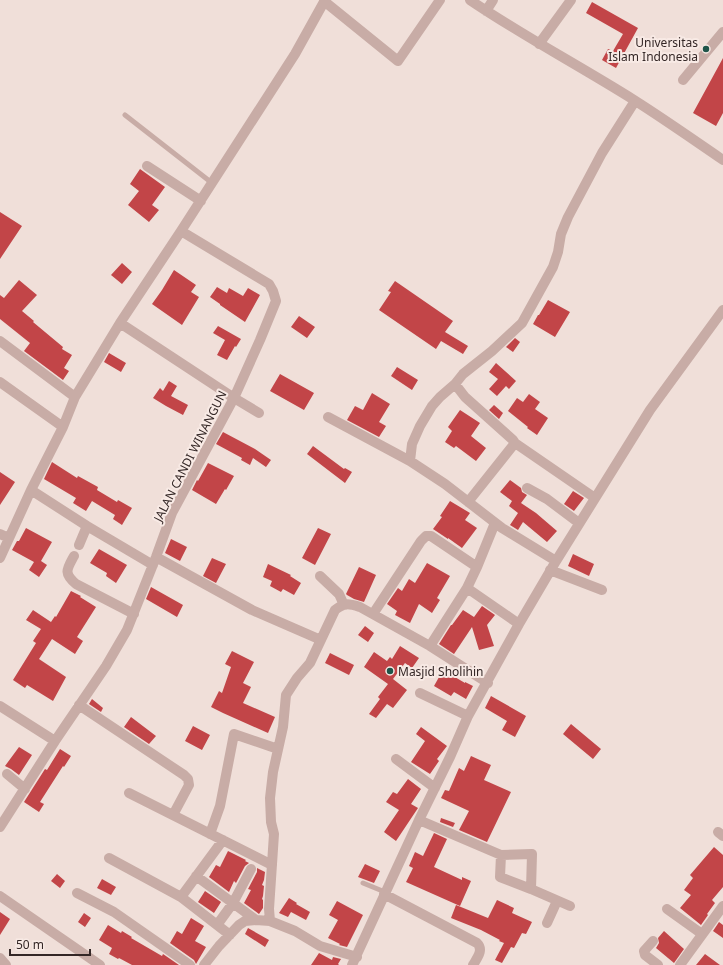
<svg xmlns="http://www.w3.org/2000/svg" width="723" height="965" font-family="'Noto Sans',sans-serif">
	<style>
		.building { fill: #c24548 }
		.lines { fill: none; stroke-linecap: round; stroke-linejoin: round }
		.lane { stroke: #c8aca6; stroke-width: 5 }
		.street { stroke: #c8aca6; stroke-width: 10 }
		.poi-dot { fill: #1e5449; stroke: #f8eae5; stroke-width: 1.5 }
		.labels { text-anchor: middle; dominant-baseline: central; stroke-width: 4; stroke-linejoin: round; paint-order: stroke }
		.poi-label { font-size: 12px; fill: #342726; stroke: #f8eae5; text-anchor: end }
		.street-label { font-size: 12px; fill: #342726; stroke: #f8eae5 }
	</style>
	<rect width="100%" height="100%" fill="#f0dfd9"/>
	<path class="building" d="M592,2L638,28L616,68L602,60L608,49L613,51L623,34L586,13Z
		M723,58V113L716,126L693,113Z
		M140,169L165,187L152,205L159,210L149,222L128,205L139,191L130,184Z
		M0,212L22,226L0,259Z
		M122,263L132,272L122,284L111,275Z
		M174,270L196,285L191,292L199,297L182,325L152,304L162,290Z
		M19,280L37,295L22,311L34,321L33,322L63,347L62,349L72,355L64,368L69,371L63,380L24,351L30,343L0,319V295L4,298Z
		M395,281L453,321L445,332L468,346L463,354L441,341L436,349L379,310L391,292L388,291Z
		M217,287L227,293L229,288L243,296L248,288L260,295L245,322L220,305V304L210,297Z
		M548,300L570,312L555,337L533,324L538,315H539Z
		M299,316L315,327L307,338L291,327Z
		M218,326L241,339L236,347L235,346L227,360L217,355L225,340L213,333Z
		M515,338L520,342L513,352L506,347Z
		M109,353L126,363L121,372L104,362Z
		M496,363L516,381L509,389L506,386L497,396L489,389L498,379L489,372Z
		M397,367L418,380L412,390L391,376Z
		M280,374L314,393L304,410L270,391Z
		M169,381L177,386L171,396L188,405L183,415L166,406L153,398L160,388L163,391Z
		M372,393L390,404L379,422L386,426L379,437L347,420L355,406L363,410Z
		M529,394L540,402L535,409L548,418L537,435L527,428L528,427L508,411L517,398L523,402Z
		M494,405L503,413L499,419L489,410Z
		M460,410L480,423L471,436L486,448L476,461L456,446L454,448L445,442L452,431L448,427Z
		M223,432L255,449L271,460L266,467L253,458L250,465L241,460L242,458L216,444Z
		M313,446L344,469L345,468L352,472L345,483L307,454Z
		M52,462L77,478L78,476L98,487L97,490L117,502L118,500L132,508L122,525L113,519L115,515L92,501L86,511L73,503L76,498L44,479Z
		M208,463L234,476L226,490L225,489L216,504L192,490L197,480L198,481Z
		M0,472L15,482L0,505Z
		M510,480L521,488L522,492L527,495L521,503L536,513L557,531L547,542L523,522L518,530L510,525L518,513L509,506L512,501L500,492Z
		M573,491L584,498L574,511L564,504Z
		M450,501L470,513L465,520L477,528L462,548L448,538V539L433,529L442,517L440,516Z
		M26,528L52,542L41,561L47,565L39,577L29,570L34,562L12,550L17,541H19Z
		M318,528L331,534L315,565L302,558Z
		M171,539L187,547L180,561L165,553Z
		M99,549L127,565L116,583L106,576L107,573L90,563Z
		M573,554L594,564L589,576L568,566Z
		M212,558L226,564L216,583L203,576Z
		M427,563L450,576L437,598L440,600L432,613L419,604L410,623L395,615L397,611L387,604L398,588L402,591L409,579L415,583Z
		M268,564L291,575L290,576L301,583L294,595L283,589L281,592L270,586L272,581L263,577Z
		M359,567L376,575L364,602L354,599L347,595L346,594Z
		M151,587L183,605L177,617L146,599Z
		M71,591L81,596L80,597L96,607L77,637L83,641L75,654L52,639L39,659L66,677L53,701L27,685L25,688L13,680L36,643L33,641L41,629L26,620L33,610L51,622L55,616L56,617Z
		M482,606L495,615L487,625L494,646L479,650L472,627L454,654L439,644L451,625H452L463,610L474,617Z
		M365,626L374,633L368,642L358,635Z
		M400,646L419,658L412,668L405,663L393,679L407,690L393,708L387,704L376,718L369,714L380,699L378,697L388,684L364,667L374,652L387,661L390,657L392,659Z
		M232,651L254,662L243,683L251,687L243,703L275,717L268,733L223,713L211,707L219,691L222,693L231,667L225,664Z
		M330,653L354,665L349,675L325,663Z
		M443,670L465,683V682L473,686L466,699L454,692L451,696L434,686Z
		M491,696L526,716L515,737L502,730L507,721L485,708Z
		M92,699L103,708L101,712L89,704Z
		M131,717L156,736L149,744L124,727Z
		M571,724L601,749L593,759L563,734Z
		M193,726L210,735L202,750L185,741Z
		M421,727L447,746L437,759L439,761L430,774L411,762L425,741L416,734Z
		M19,747L32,755L19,775L11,769L5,766Z
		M60,749L71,756L64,767L63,766L40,802L44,804L39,812L24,802L45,769L47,770Z
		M471,756L491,765L484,780L511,792L487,842L459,830L469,811L441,798L445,790L449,791L459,768L464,771Z
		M408,779L421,789L411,804L418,808L396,841L384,832L399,810L386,802L393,792L397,794Z
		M441,818L455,823L453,827L440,822Z
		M434,833L447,839L434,867L462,880V877L471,881L460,906L406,882L413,868L409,866L415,852L423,856Z
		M714,847L723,855V887L712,900L715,903L707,914L708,915L701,925L680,908L691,895L684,890L693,878L690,875Z
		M228,851L246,860L245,861L249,863L245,866L236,883L234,881L229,892L209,877L216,865L220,867Z
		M365,864L380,871L374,883L358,877Z
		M257,868L265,872L264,880L262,885L264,886L263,896L262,899L263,900V908L259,914L244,903L251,890L248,889L257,872Z
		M57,874L65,881L60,888L51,881Z
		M102,879L116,887L111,895L97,888Z
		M205,891L221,902L214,913L198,902Z
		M289,898L297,903L296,904L310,912L306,920L291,912L288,917L279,913Z
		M497,900L514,908L512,913L532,922L526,934L522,933L514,948L511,947L502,963L495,960L504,943L499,941L500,940L481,930L451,918L456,905L488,918Z
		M337,901L363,915L347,947L339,945L340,944L328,938L338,920L329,915Z
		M0,912L10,919L0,935Z
		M84,913L91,918L85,927L78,922Z
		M191,918L204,926L195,941L206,947L196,964L194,960L170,943L177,931L182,934Z
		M719,922L723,925V938L713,931Z
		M108,925L121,933L122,931L132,937L131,938L162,956L163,954L179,965H132L119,958L118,959L109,954L112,948L99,940Z
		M248,928L269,940L265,947L245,934Z
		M664,931L684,949L674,963L656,948L659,943L658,938Z
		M319,953L332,960L333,957L341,959L338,964L339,965H311Z
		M705,954L720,965H696Z"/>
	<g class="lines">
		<path class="lane" d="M125,115L212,183
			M363,883L385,892"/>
		<path class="street" d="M470,0C523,36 580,66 634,100C664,119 694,140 723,160
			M324,1L398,61L440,0
			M486,11L493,0
			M539,44L571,0
			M683,80L723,32
			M147,166L201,201
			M120,323L234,398L259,413
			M0,341L75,397L120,323L181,231L295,54L325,0
			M0,382L63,427
			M455,384L465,397L513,440L515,443L468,502
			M328,417L410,461L445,484L502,528L556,561
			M515,443L595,498
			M410,461L412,444L420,426L432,406L440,397L455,384L463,374L492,351L522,323L553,267L558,252L561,234L568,217L602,153L635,101
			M527,488L547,499L579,523
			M31,490L63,427L75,397
			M0,534L9,538
			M79,545L87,526
			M74,556C67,569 63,573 76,584L134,614
			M156,557L252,610L321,640
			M0,558L31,490L87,526L153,565
			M550,570L602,590
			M320,576L339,594L344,605
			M467,588L519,624
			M373,614L421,541L426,536H431L477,567
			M430,646L467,588L477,567L495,523
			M420,693L468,716
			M79,705L184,775L188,779L189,785L173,815
			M0,706L55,741
			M396,759L435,788
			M7,774L25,789
			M129,793L272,865
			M419,820L501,855L532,854L531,889
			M0,827L55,741L106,666L127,630L156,557L172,513L234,398L260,340L276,301L273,291L269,284L181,231
			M718,832L723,836
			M210,834L220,806L234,734L278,749
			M501,855L500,877L531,889L570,906
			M109,858L181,897L230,935
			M196,876L256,920
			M77,893L114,912L190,965
			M384,894L477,943C484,950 477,958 473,965
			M0,896L100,965
			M181,897L223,840
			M667,909L702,934
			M270,921L295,931L320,946L357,957
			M547,923L557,901
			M217,925L233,903L251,869
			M653,941L644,951L645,955L658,965
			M0,958L6,965
			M204,965L219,946L239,925L245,921L256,920L270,921L269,909L274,834L271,822L270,798L273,772L283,727L286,695L297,678L310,663L335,610C344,602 350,604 360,607L430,646L488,683
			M352,965L419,820L450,757L468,716L519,624L556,561L650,410L723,310
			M680,965L723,906"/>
	</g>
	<g class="poi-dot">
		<circle cx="706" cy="49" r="4"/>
		<circle cx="390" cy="671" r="4"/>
	</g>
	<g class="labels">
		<g class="poi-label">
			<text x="698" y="42">Universitas<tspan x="698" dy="14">Islam Indonesia</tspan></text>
			<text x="398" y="671" text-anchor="start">Masjid Sholihin</text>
		</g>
		<g class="street-label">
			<text transform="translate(190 456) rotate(-63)">JALAN CANDI WINANGUN</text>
		</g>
	</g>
	<path d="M10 949v6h80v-6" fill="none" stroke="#342726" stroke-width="2"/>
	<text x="16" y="949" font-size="12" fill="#342726" stroke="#f8eae5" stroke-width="3" paint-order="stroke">50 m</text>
</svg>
